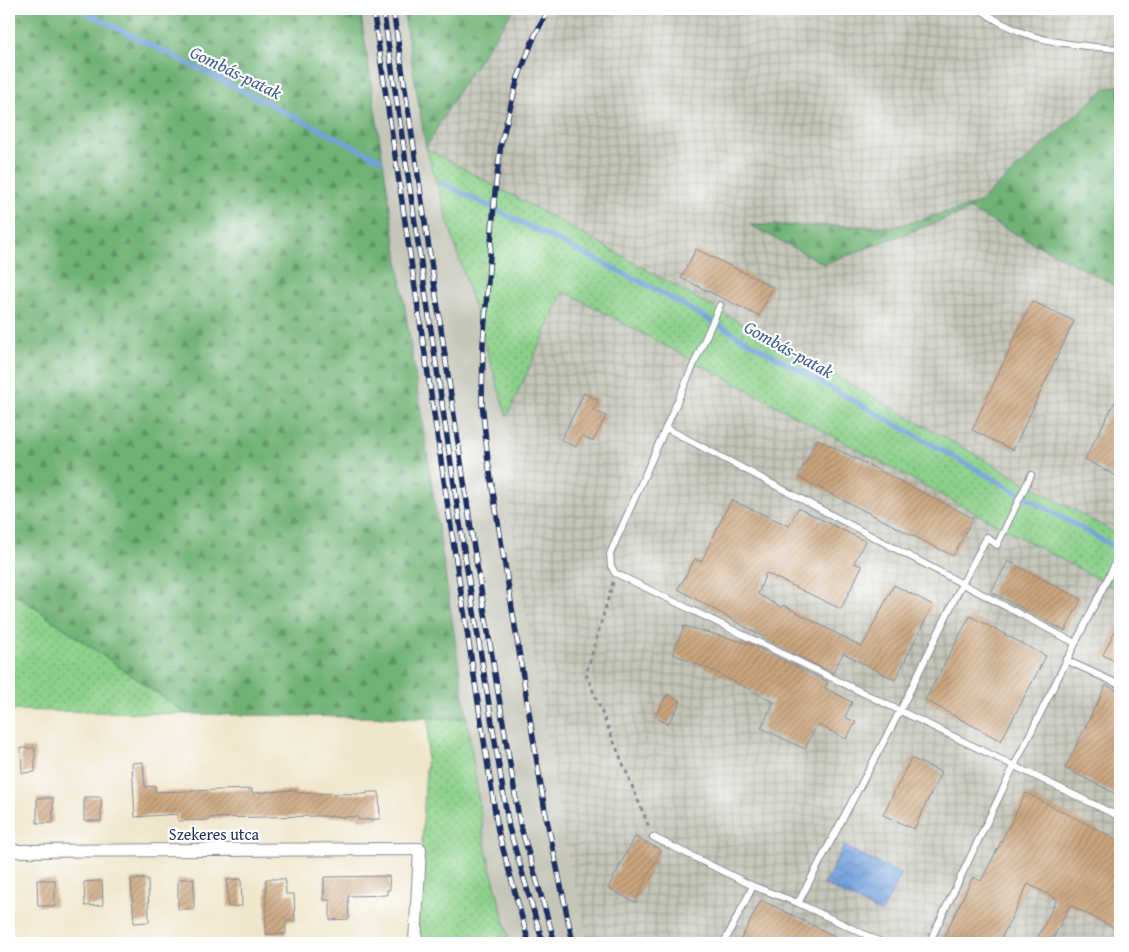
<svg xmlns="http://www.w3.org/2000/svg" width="1129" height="952" font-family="'Gentium Book Plus',serif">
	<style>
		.industrial { fill: url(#industrial-grid) }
		.railway { fill: #c5c5b8 }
		.grass { fill: url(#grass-dots); stroke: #538074 }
		.forest { fill: url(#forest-firs); stroke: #46706a }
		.water { fill: url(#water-waves); stroke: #47689d }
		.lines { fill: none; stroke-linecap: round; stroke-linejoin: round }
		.stream { stroke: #73a1dc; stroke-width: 5 }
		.building { fill: url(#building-hatch) }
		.lane-casing { stroke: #858a94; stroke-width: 8 }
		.street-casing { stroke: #858a94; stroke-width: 14 }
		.path { stroke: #858a94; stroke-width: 3; stroke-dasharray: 4 4; stroke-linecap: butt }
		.lane { stroke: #fff; stroke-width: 6 }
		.street { stroke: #fff; stroke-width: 12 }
		.rail-casing { stroke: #1b2f5e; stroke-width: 5.5 }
		.rail { stroke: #fff; stroke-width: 4; stroke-dasharray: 11; stroke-linecap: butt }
		.labels { text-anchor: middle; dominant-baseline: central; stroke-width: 4.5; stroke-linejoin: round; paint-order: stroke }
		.street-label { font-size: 16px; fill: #1b2f5e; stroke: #fff }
		.water-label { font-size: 18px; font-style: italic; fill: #3e5d90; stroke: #fff }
	</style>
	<defs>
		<pattern id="industrial-grid" width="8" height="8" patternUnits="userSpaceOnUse" patternTransform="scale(1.25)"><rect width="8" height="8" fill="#c5c5b8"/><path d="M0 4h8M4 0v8" fill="none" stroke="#9fa099"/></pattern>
		<pattern id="grass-dots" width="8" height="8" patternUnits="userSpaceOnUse" patternTransform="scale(1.25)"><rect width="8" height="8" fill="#8bd089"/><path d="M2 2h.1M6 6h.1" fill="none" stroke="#71a973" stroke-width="1.8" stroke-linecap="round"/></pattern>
		<pattern id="forest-firs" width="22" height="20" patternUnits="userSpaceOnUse" patternTransform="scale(1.25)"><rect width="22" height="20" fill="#70b275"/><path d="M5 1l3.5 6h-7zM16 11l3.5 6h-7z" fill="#5b9163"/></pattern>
		<pattern id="water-waves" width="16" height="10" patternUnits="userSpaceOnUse" patternTransform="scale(1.25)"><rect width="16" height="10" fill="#73a1dc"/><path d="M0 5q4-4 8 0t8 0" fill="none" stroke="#5e84b6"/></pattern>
		<pattern id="building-hatch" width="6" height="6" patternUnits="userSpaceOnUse" patternTransform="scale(1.25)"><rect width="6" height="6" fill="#caa47b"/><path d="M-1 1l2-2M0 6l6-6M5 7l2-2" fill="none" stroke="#a38668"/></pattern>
	</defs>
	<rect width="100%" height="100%" fill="#fff"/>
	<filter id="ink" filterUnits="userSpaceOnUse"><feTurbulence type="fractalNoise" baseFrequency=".02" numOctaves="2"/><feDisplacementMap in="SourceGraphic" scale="10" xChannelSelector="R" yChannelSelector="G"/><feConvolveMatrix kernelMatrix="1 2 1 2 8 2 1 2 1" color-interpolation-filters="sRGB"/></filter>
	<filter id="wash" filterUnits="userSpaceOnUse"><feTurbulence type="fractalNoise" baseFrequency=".0096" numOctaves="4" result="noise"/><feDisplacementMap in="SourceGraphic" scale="20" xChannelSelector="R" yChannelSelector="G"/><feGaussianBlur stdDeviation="1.12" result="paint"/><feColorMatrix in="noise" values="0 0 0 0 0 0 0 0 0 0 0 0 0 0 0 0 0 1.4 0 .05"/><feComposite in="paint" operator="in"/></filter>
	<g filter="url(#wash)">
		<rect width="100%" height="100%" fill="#efe5ca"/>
		<path class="industrial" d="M514,9H1120V86L1106,88L977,204L893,227L751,225L824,264L970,210L1120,288V536L590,238L426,148L460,88Z
			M564,291L1120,591V943H589L565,846L509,516L507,417Z"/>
		<path class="railway" d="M360,9H403L426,148L507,417L509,516L565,846L589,943H510L486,850Z"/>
		<path class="grass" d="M426,148L590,238L1120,536V591L564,291L507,417Z
			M9,590L187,714L9,710Z
			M429,718L467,719L486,850L510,943H416Z"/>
		<path class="forest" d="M9,9H360L467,719L187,714L9,590Z
			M403,9H514L460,88L426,148Z
			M1120,86V288L970,210L824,264L750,225L893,227L977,204L1106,88Z"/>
		<path class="water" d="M844,846L901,875L881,913L824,884Z"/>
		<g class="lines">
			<path class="stream" d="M79,9L381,160
				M440,182L649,286L1120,550"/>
		</g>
		<g id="blocks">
			<path class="building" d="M696,249L773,287L759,316L681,278Z
				M1032,301L1074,321L1013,450L972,430Z
				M1120,392V478L1085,459Z
				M584,393L598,400L593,410L606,416L593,441L582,436L576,447L561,440Z
				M817,439L973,518L953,556L798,477Z
				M731,500L789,526L798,508L865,541L854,563L862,566L841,609L766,573L758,594L782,608L783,605L862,647L894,585L933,605L895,680L843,653L833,673L788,651L678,589L695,559L701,562Z
				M1008,561L1081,599L1065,631L991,592Z
				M970,616L1046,656L1001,741L925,700Z
				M1120,621V664L1103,655Z
				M684,626L750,644L828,682L825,688L852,702L845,717L856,722L846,739L817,724L805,749L761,728L774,702L713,671L673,654Z
				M1106,685L1120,692V796L1065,768Z
				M667,694L681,701L668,724L655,717Z
				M21,748H35V772L22,773Z
				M911,758L941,772L914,829L883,815Z
				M143,762L145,787L155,786L156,792L252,789V793L296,790V793L367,794V792H379L380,819L358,820V817L318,816L209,818V820L178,821V814L135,817L132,763Z
				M1026,793L1120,841V931L1070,905L1051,943H1035L1057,899L1028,884L999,943H941L973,877L981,881Z
				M84,797H101V821H84Z
				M37,798H53V823H37Z
				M635,837L661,850L635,902L608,888Z
				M389,876L390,890H387V895L348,896L349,919L330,920V900H324V877Z
				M131,879H148L149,922L134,923Z
				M178,879H194V909H178Z
				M241,879L242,906L228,907L227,880Z
				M266,879H285L286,894H294L295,921H286V934H266Z
				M37,880H55V906H38Z
				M102,881L103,905L85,906L84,882Z
				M761,900L849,943H739Z"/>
		</g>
	</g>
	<g filter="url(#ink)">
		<use href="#blocks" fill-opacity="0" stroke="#858a94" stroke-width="1"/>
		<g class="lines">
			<defs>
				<path id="lane" d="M980,9C1023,42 1069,45 1120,49
					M720,305L610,554L611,566L615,573L1120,817
					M666,428L1075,643
					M1066,660L1120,685
					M653,837L753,886L798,903L883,943
					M798,903L900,711L962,584L987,537L997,545L1031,475
					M724,943L753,886
					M929,943L1014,766L1120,554"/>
				<path id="street" d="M9,851L420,849L415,943"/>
			</defs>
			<use href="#lane" class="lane-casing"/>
			<use href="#street" class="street-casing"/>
			<path class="path" d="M613,582L586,674L649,827"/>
			<use href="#lane" class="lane"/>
			<use href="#street" class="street"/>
			<defs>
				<path id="rail" d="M373,9L454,547L498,831L529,943
					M383,9L463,544L509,828L543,943
					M393,9L473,542L520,824L555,943
					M549,9L535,35L518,78L501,143L495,192L483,344L482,402L488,461L545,811L573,943"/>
			</defs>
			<use href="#rail" class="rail-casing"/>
			<use href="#rail" class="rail"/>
		</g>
	</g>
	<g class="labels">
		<g class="street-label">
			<text x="214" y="834">Szekeres utca</text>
		</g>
		<g class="water-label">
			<text transform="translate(236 72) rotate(26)">Gombás-patak</text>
			<text transform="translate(789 349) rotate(29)">Gombás-patak</text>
		</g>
	</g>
	<rect width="1129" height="952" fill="none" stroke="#fff" stroke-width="30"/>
</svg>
